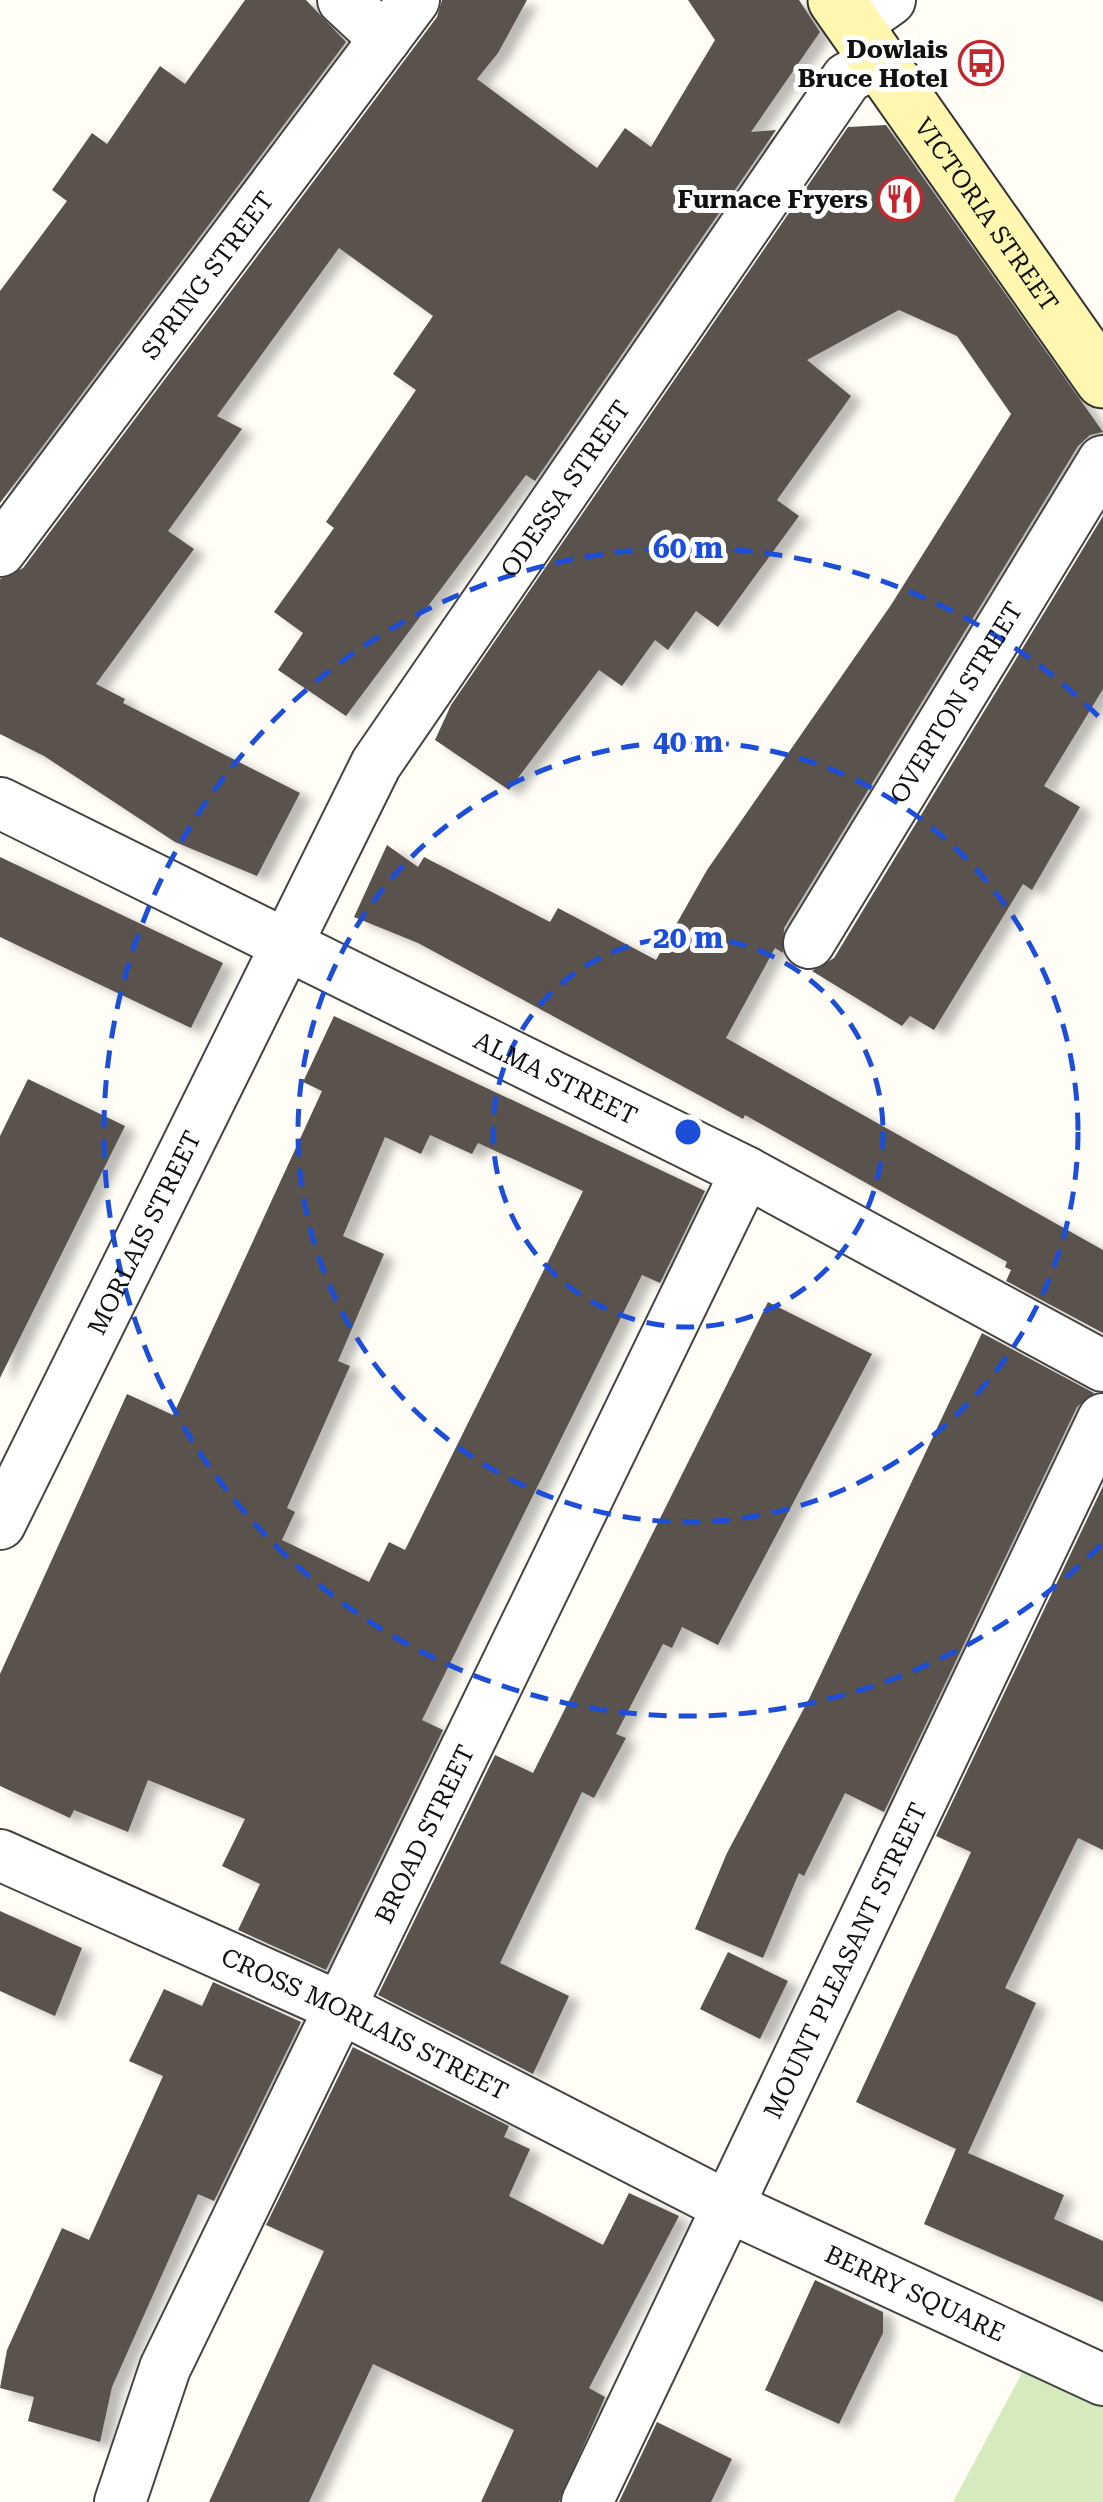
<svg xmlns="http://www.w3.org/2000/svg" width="1103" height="2502" font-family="'Roboto Serif',serif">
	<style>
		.green { fill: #d5ebbd }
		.building { fill: #5a524d; fill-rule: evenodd; filter: url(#shadow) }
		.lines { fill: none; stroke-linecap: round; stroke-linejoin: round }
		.street-casing { stroke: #444; stroke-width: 54 }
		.secondary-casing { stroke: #333; stroke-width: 59 }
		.street { stroke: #fff; stroke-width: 50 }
		.secondary { stroke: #fff6b0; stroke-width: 55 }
		.ring { fill: none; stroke: #1d4ed8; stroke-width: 5; stroke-dasharray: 18 12 }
		.labels { text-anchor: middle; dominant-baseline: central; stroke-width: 10; stroke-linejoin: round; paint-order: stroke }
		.poi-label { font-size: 25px; font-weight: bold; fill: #111; stroke: #fff; text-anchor: end }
		.street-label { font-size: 25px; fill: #111; stroke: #fff }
		.centre { fill: #1d4ed8; stroke: #fff; stroke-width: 5 }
		.ring-label { font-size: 30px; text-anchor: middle; font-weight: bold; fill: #1d4ed8; stroke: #fff; stroke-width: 10; stroke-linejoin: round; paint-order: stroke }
	</style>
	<defs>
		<filter id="shadow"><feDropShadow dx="11" dy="6" stdDeviation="5" flood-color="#0004"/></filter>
	</defs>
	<rect width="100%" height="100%" fill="#fffdf5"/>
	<path class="green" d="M1024,2369L1103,2405V2502H953Z"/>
	<path class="building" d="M245,0H306L346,42L0,503V291L67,201L52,190L92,133L107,144L160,66L185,84Z
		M442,0H527L498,53L477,79L597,168L625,128L651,147L715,40L688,0H799L820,32L751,132L776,130L535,481L526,475L346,716L278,670L303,633L274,612L334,528L326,522L416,390L393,374L433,316L339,248L217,416L242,429L168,531L194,549L96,684L125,699L123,703L300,793L257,876L175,842L44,756L0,734V579L23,568L437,17Z
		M886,125L1103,432L1090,435L1078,446L784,928L783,953L775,948L726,1038L1103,1250V1333L1006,1281L1011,1270L1005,1267L1007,1262L745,1115L743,1119L418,943L354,917L387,845L418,867L424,857L550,922L558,908L656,960L707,870L891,605L1011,414L957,336L899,310L807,360L851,396L777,500L799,516L718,627L696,611L668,650L655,640L622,686L599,670L509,790L435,740L451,705L848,127Z
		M1103,516V689L1044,786L1080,807L1032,890L1023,884L934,1030L910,1016L902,1026L812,971L834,958Z
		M0,857L223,963L191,1028L0,937Z
		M334,1016L705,1191L660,1283L642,1275L422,1720L443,1730L326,1970L238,1930L260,1884L222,1866L245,1819L148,1780L128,1832L74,1810L70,1818L0,1786V1674L127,1394L173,1415L322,1091L303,1082ZM430,1135L472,1154L478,1143L583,1191L405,1550L389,1542L369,1582L282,1540L295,1512L287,1508L350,1366L338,1361L384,1254L343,1236L385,1137L421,1154Z
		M28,1079L125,1126L0,1378V1136Z
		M768,1302L872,1354L718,1645L682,1627L672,1648L663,1644L616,1734L626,1738L594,1798L582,1792L500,1963L569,1996L533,2074L378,1995L495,1755L533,1773Z
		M982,1333L1094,1393L1077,1407L884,1812L845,1793L804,1876L799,1873L763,1958L695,1929L727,1853L810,1697Z
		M1103,1486V1850L1078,1838L1005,1988L1036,2003L968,2153L1064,2195L1054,2219L1103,2241V2302L924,2224L956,2149L856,2102L971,1852L936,1836Z
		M0,1911L82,1948L55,2016L0,1991Z
		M728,1952L788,1981L760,2039L700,2009Z
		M213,1982L301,2022L214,2201L198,2194L112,2387L100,2442L28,2421L34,2397L0,2388L7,2350L62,2228L89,2240L163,2076L129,2061L164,1989L202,2006Z
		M353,2047L509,2126L504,2137L530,2149L509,2196L603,2245L629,2193L679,2216L589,2388L605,2397L559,2502H481L514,2430L373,2364L309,2502H209L324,2251L266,2225Z
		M815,2280L883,2312V2333L839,2424L765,2390Z
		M657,2422L732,2459L711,2502H619Z"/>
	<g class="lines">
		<defs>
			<g id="street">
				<path d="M343,0L385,39"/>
				<path d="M855,25L890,0"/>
				<path id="s1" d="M0,551L414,0"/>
				<path id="s2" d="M0,803L746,1172L1103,1366"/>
				<path id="s3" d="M809,943L1103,461"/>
				<path id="s4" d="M0,1524L376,764L847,78L879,60"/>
				<path id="s5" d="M0,1855L337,2006L727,2206L1103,2380"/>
				<path id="s6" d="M120,2502L165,2368L746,1172"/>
				<path id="s7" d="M587,2502L1103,1419"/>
			</g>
			<g id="secondary">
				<path id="s8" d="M836,0L1103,380"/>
			</g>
		</defs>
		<use href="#street" class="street-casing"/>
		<use href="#secondary" class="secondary-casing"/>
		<use href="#street" class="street"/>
		<use href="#secondary" class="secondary"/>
	</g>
	<g class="ring">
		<circle cx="688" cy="1132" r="195"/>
		<circle cx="688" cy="1132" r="390"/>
		<path d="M1101 1545A584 584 0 1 1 1101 719"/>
	</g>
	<defs>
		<symbol id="bus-ring" viewBox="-11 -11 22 22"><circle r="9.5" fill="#fff" stroke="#c4262e" stroke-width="1.5"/><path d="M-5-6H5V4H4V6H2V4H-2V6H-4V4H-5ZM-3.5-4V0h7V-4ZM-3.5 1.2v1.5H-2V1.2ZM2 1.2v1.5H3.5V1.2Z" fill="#c4262e"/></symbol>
		<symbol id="restaurant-ring" viewBox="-11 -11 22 22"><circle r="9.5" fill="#fff" stroke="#c4262e" stroke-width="1.5"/><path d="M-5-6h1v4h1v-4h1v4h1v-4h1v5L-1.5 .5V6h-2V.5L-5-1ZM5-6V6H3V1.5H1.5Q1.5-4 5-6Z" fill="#c4262e"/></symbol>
	</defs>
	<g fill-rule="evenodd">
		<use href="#bus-ring" x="956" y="38" width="50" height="50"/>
		<use href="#restaurant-ring" x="875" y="174" width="50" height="50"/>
	</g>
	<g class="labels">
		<g class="poi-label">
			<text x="948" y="49">Dowlais<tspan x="948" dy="29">Bruce Hotel</tspan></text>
			<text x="868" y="199">Furnace Fryers</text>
		</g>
		<g class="street-label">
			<text stroke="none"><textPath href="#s8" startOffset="262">VICTORIA STREET</textPath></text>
			<text stroke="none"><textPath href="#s1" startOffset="345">SPRING STREET</textPath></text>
			<text stroke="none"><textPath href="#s4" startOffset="1182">ODESSA STREET</textPath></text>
			<text stroke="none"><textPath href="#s3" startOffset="282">OVERTON STREET</textPath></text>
			<text stroke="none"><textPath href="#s2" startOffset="620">ALMA STREET</textPath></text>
			<text stroke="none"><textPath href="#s4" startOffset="325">MORLAIS STREET</textPath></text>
			<text stroke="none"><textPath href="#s6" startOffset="735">BROAD STREET</textPath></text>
			<text stroke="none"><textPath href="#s7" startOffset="600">MOUNT PLEASANT STREET</textPath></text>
			<text stroke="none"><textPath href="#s5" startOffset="402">CROSS MORLAIS STREET</textPath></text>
			<text stroke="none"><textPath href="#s5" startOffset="1015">BERRY SQUARE</textPath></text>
		</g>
	</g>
	<circle cx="688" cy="1132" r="15" class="centre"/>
	<g class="ring-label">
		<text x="688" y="558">60 m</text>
		<text x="688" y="752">40 m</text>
		<text x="688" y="948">20 m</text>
	</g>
</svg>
